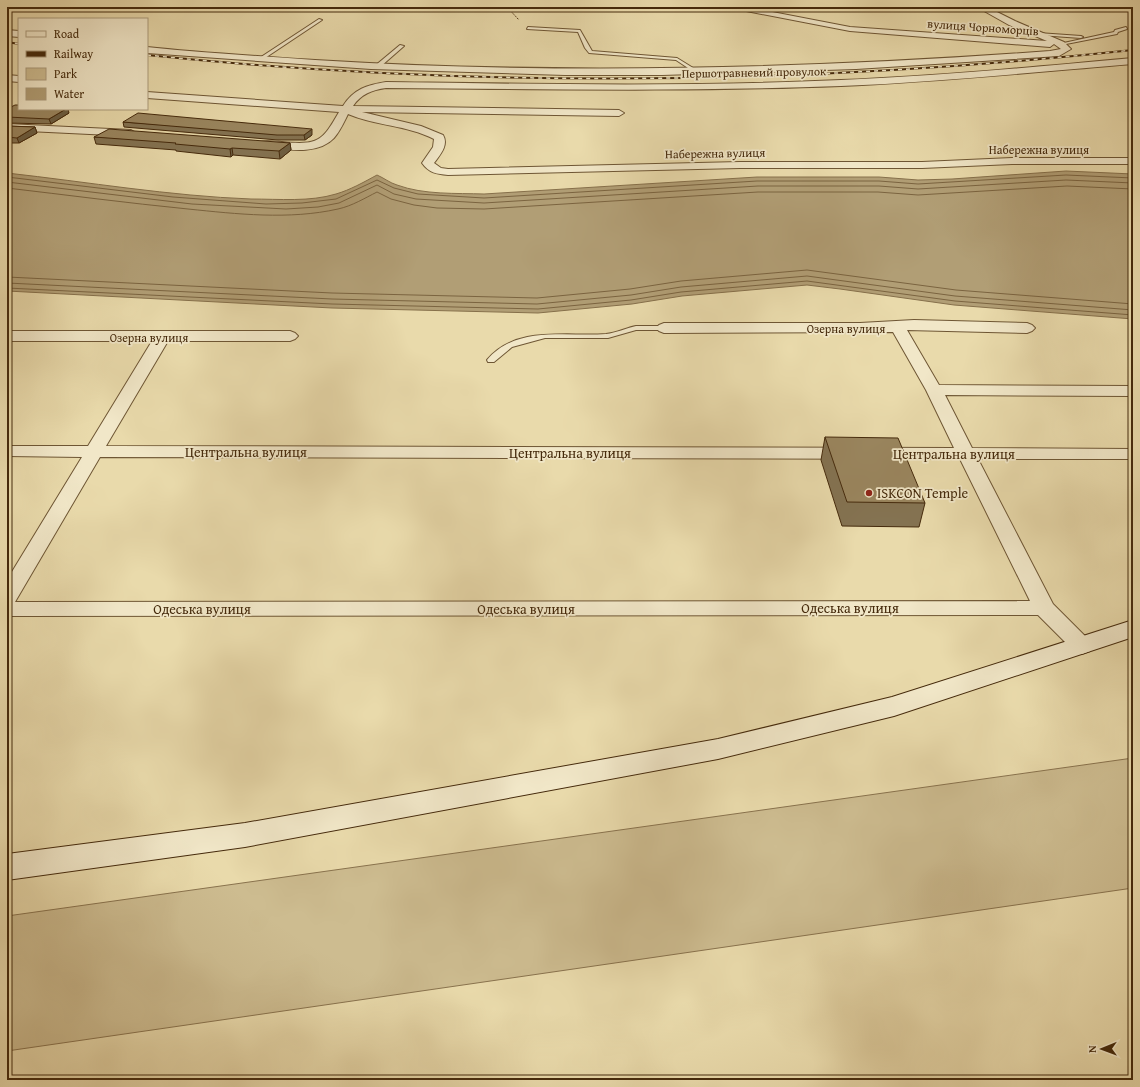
<svg xmlns="http://www.w3.org/2000/svg" width="1140" height="1087" font-family="'Gentium Book Plus',serif">
	<style>
		.green { fill: #cdbc90; stroke: #89734e }
		.water { fill: #b19e75; stroke: #86704b }
		.lines { fill: none; stroke-linecap: round; stroke-linejoin: round }
		.shore { stroke: #7b6440; stroke-width: 1 }
		.lane-casing { stroke: #6e5634; stroke-width: 2 }
		.street-casing { stroke: #6e5634; stroke-width: 2 }
		.secondary-casing { stroke: #452a0c; stroke-width: 2 }
		.path { stroke: #452a0c; stroke-width: 1; stroke-dasharray: 1.5 1; stroke-linecap: butt }
		.lane { fill: #f1e7c8; fill-rule: evenodd }
		.street { fill: #f1e7c8; fill-rule: evenodd }
		.secondary { fill: #f1e7c8; fill-rule: evenodd }
		.rail-casing { stroke: #452a0c; stroke-width: 2 }
		.rail { stroke: #f1e7c8; stroke-width: 1.5; stroke-dasharray: 4; stroke-linecap: butt }
		.wall { fill: #847352; stroke: #452a0c }
		.shaded-wall { fill: #6c5e42; stroke: #452a0c }
		.building { fill: #9a865f; stroke: #452a0c }
		.poi-dot { fill: #8f2418; stroke: #f1e7c8; stroke-width: 1.5 }
		.labels { text-anchor: middle; dominant-baseline: central; stroke-width: 3.5; stroke-linejoin: round; paint-order: stroke }
		.far-street-label { font-size: 12px; fill: #452a0c; stroke: #f1e7c8 }
		.street-label { font-size: 14px; fill: #452a0c; stroke: #f1e7c8 }
		.poi-label { font-size: 14px; fill: #452a0c; stroke: #f1e7c8; text-anchor: start }
	</style>
	<rect width="100%" height="100%" fill="#e9daab"/>
	<filter id="stains"><feTurbulence type="fractalNoise" baseFrequency=".005" numOctaves="4"/><feColorMatrix values="0 0 0 0 .2 0 0 0 0 .09 0 0 0 0 .02 0 0 0 .5 -.17"/></filter>
	<radialGradient id="worn" r=".72"><stop offset=".6" stop-color="#630" stop-opacity="0"/><stop offset="1" stop-color="#630" stop-opacity=".3"/></radialGradient>
	<path class="green" d="M1133,758V888L7,1051V916Z"/>
	<path class="water" d="M1066,171L1133,174V319L954,305L840,289L807,285L682,296L632,304L538,313L332,308L7,291V173C88,182 170,196 251,199C279,199 310,202 336,194C350,190 364,182 377,175C384,178 390,183 397,185C424,195 456,193 484,194L757,177H879L918,180L952,179Z"/>
	<g class="lines">
		<path class="shore" d="M7,177L173,197L266,204L302,203L336,199L377,180L394,188L418,194L484,198L757,181H879L918,184L1066,175L1133,178
			M7,182L192,204L286,209L318,207L339,203L377,185L394,194L416,199L484,203L758,186H879L918,189L1066,180L1133,183
			M7,188C67,195 127,203 188,209C237,214 289,220 338,209C352,206 365,198 377,192L391,199L414,205L437,208L484,209L758,192H878L918,195L1067,186L1133,189
			M7,277L332,293L537,298L630,289L681,281L807,270L956,290L1133,304
			M7,283L332,299L537,304L631,295L681,287L807,276L955,296L1133,310
			M7,288L332,304L538,309L631,300L681,292L807,281L955,301L1133,315"/>
		<defs>
			<path id="lane" d="M319,19L322,20L262,60L258,59Z
				M528,27L580,30L592,51L677,58L698,71L694,72L676,60L589,53L585,48L578,32L527,29Z
				M1126,27L1127,29L1118,32L1117,34L1061,45L1059,44L1114,32L1115,30Z
				M1038,33L1081,36L1083,37L1081,38L1039,35Z
				M400,45L404,46L380,67H376V65Z
				M636,326H664L668,328L664,330H636L608,338H545L512,347L494,362H488L487,360C516,325 566,337 606,334C616,333 626,328 636,326Z"/>
			<path id="street" d="M732,7H747L850,27L1047,41L1009,25L977,7H987L1015,21L1064,42L1071,49L1059,56L856,69L662,75H565L371,69L147,53V47C203,53 259,56 315,60C560,75 805,69 1050,51L1061,49L1054,44L1050,47L850,31L736,9Z
				M7,30L19,31V37L7,36Z
				M1133,58V64C1036,72 938,82 841,86C689,92 538,89 386,88C372,90 361,94 353,106L619,110L624,113L619,116L362,112L421,126L443,135C449,145 440,155 434,163L441,168L448,169L740,162H922L1012,158H1133V164H1012L922,168H740L448,175C437,174 429,173 422,163L433,147L434,139C407,125 376,126 348,114C344,122 340,131 334,138C317,156 285,149 264,147L260,146L259,144L260,142C267,140 275,142 282,142C318,145 322,142 339,112L147,98V92L343,106C354,89 367,85 386,82C538,84 689,87 841,80C938,76 1036,67 1133,58Z
				M7,75L19,76V82L7,81Z
				M7,124L131,130L136,133L131,136L7,130Z
				M914,320L1027,323L1032,325L1035,328L1032,331L1027,333L907,330L939,385L1133,386V396L945,395L972,448L1133,449V459H978L1053,604L1090,641L1093,646L1090,651L1082,654L1074,651L1038,615L7,616V580L82,457L7,456V446H88L152,341H7V331H290L295,333L298,336L295,339L290,341H168L106,446L954,448L926,390L893,332L664,333L659,331L656,328L659,325L664,323H860ZM100,457L960,459L1030,601L15,602Z"/>
			<path id="secondary" d="M1133,620V637L894,716L718,759L245,847L7,880V854L245,823L718,739L892,697Z"/>
		</defs>
		<use href="#lane" class="lane-casing"/>
		<use href="#street" class="street-casing"/>
		<use href="#secondary" class="secondary-casing"/>
		<path class="path" d="M507,7L519,20"/>
		<use href="#lane" class="lane"/>
		<use href="#street" class="street"/>
		<use href="#secondary" class="secondary"/>
		<defs>
			<path id="rail" d="M7,42L19,44
				M147,55C474,89 806,85 1133,50"/>
		</defs>
		<use href="#rail" class="rail-casing"/>
		<use href="#rail" class="rail"/>
	</g>
	<path class="wall" d="M7,107L69,113L51,124L7,123Z
		M123,122L312,135L305,140H278L124,127Z
		M7,126L35,127L37,133L19,143H7Z
		M94,137L290,143L291,150L280,159L233,155L231,157L176,151V150L96,144Z
		M825,437L925,503L919,527L842,526L821,460Z"/>
	<path class="shaded-wall" d="M66,109H68L69,113L51,124L49,119Z
		M35,127L37,133L19,143L17,138Z
		M312,129V135L305,140L304,135Z
		M290,143L291,150L280,159L279,151Z
		M232,148L233,155L231,157L230,149Z"/>
	<path class="building" d="M15,105H19V109H66L49,119L7,117V107H11Z
		M138,113L312,129L304,135H277L123,122Z
		M7,126L35,127L17,138L7,137Z
		M109,129L290,143L279,151L232,148L230,149L175,144L176,143L94,137Z
		M825,437L898,438L925,503L847,502Z"/>
	<circle class="poi-dot" cx="869" cy="493" r="4"/>
	<g class="labels">
		<g class="far-street-label">
			<text transform="translate(983 27) rotate(4)">вулиця Чорноморців</text>
			<text transform="translate(754 72) rotate(-1)">Першотравневий провулок</text>
			<text x="1039" y="149">Набережна вулиця</text>
			<text transform="translate(715 153) rotate(-1)">Набережна вулиця</text>
			<text x="846" y="328">Озерна вулиця</text>
			<text x="149" y="337">Озерна вулиця</text>
		</g>
		<g class="street-label">
			<text x="246" y="452">Центральна вулиця</text>
			<text x="570" y="453">Центральна вулиця</text>
			<text x="954" y="454">Центральна вулиця</text>
			<text x="850" y="608">Одеська вулиця</text>
			<text x="202" y="609">Одеська вулиця</text>
			<text x="526" y="609">Одеська вулиця</text>
		</g>
		<g class="poi-label">
			<text x="877" y="493">ISKCON Temple</text>
		</g>
	</g>
	<rect width="1140" height="1087" fill="none" stroke="#e9daab" stroke-width="24"/>
	<rect x="8" y="8" width="1124" height="1071" fill="none" stroke="#452a0c" stroke-width="2"/>
	<rect x="12" y="12" width="1116" height="1063" fill="none" stroke="#452a0c"/>
	<rect x="18" y="18" width="130" height="92" fill="#f1e7c8" stroke="#ac9b7d"/>
	<rect x="26" y="31" width="20" height="6" fill="#f1e7c8" stroke="#ac9b7d"/>
	<text x="54" y="38" font-size="12" fill="#452a0c">Road</text>
	<rect x="26" y="51" width="20" height="6" fill="#452a0c" stroke="#ac9b7d"/>
	<text x="54" y="58" font-size="12" fill="#452a0c">Railway</text>
	<rect x="26" y="68" width="20" height="12" fill="#cdbc90" stroke="#ac9b7d"/>
	<text x="54" y="78" font-size="12" fill="#452a0c">Park</text>
	<rect x="26" y="88" width="20" height="12" fill="#b19e75" stroke="#ac9b7d"/>
	<text x="54" y="98" font-size="12" fill="#452a0c">Water</text>
	<g transform="translate(1102 1049) rotate(269)" stroke="#f1e7c8" stroke-width="3" paint-order="stroke">
	<path d="M0-3L7 15L0 10L-7 15Z" fill="#452a0c"/>
	<text y="-6" font-size="11" font-weight="bold" text-anchor="middle" fill="#452a0c">N</text>
	</g>
	<rect width="100%" height="100%" filter="url(#stains)"/>
	<rect width="100%" height="100%" fill="url(#worn)"/>
</svg>
